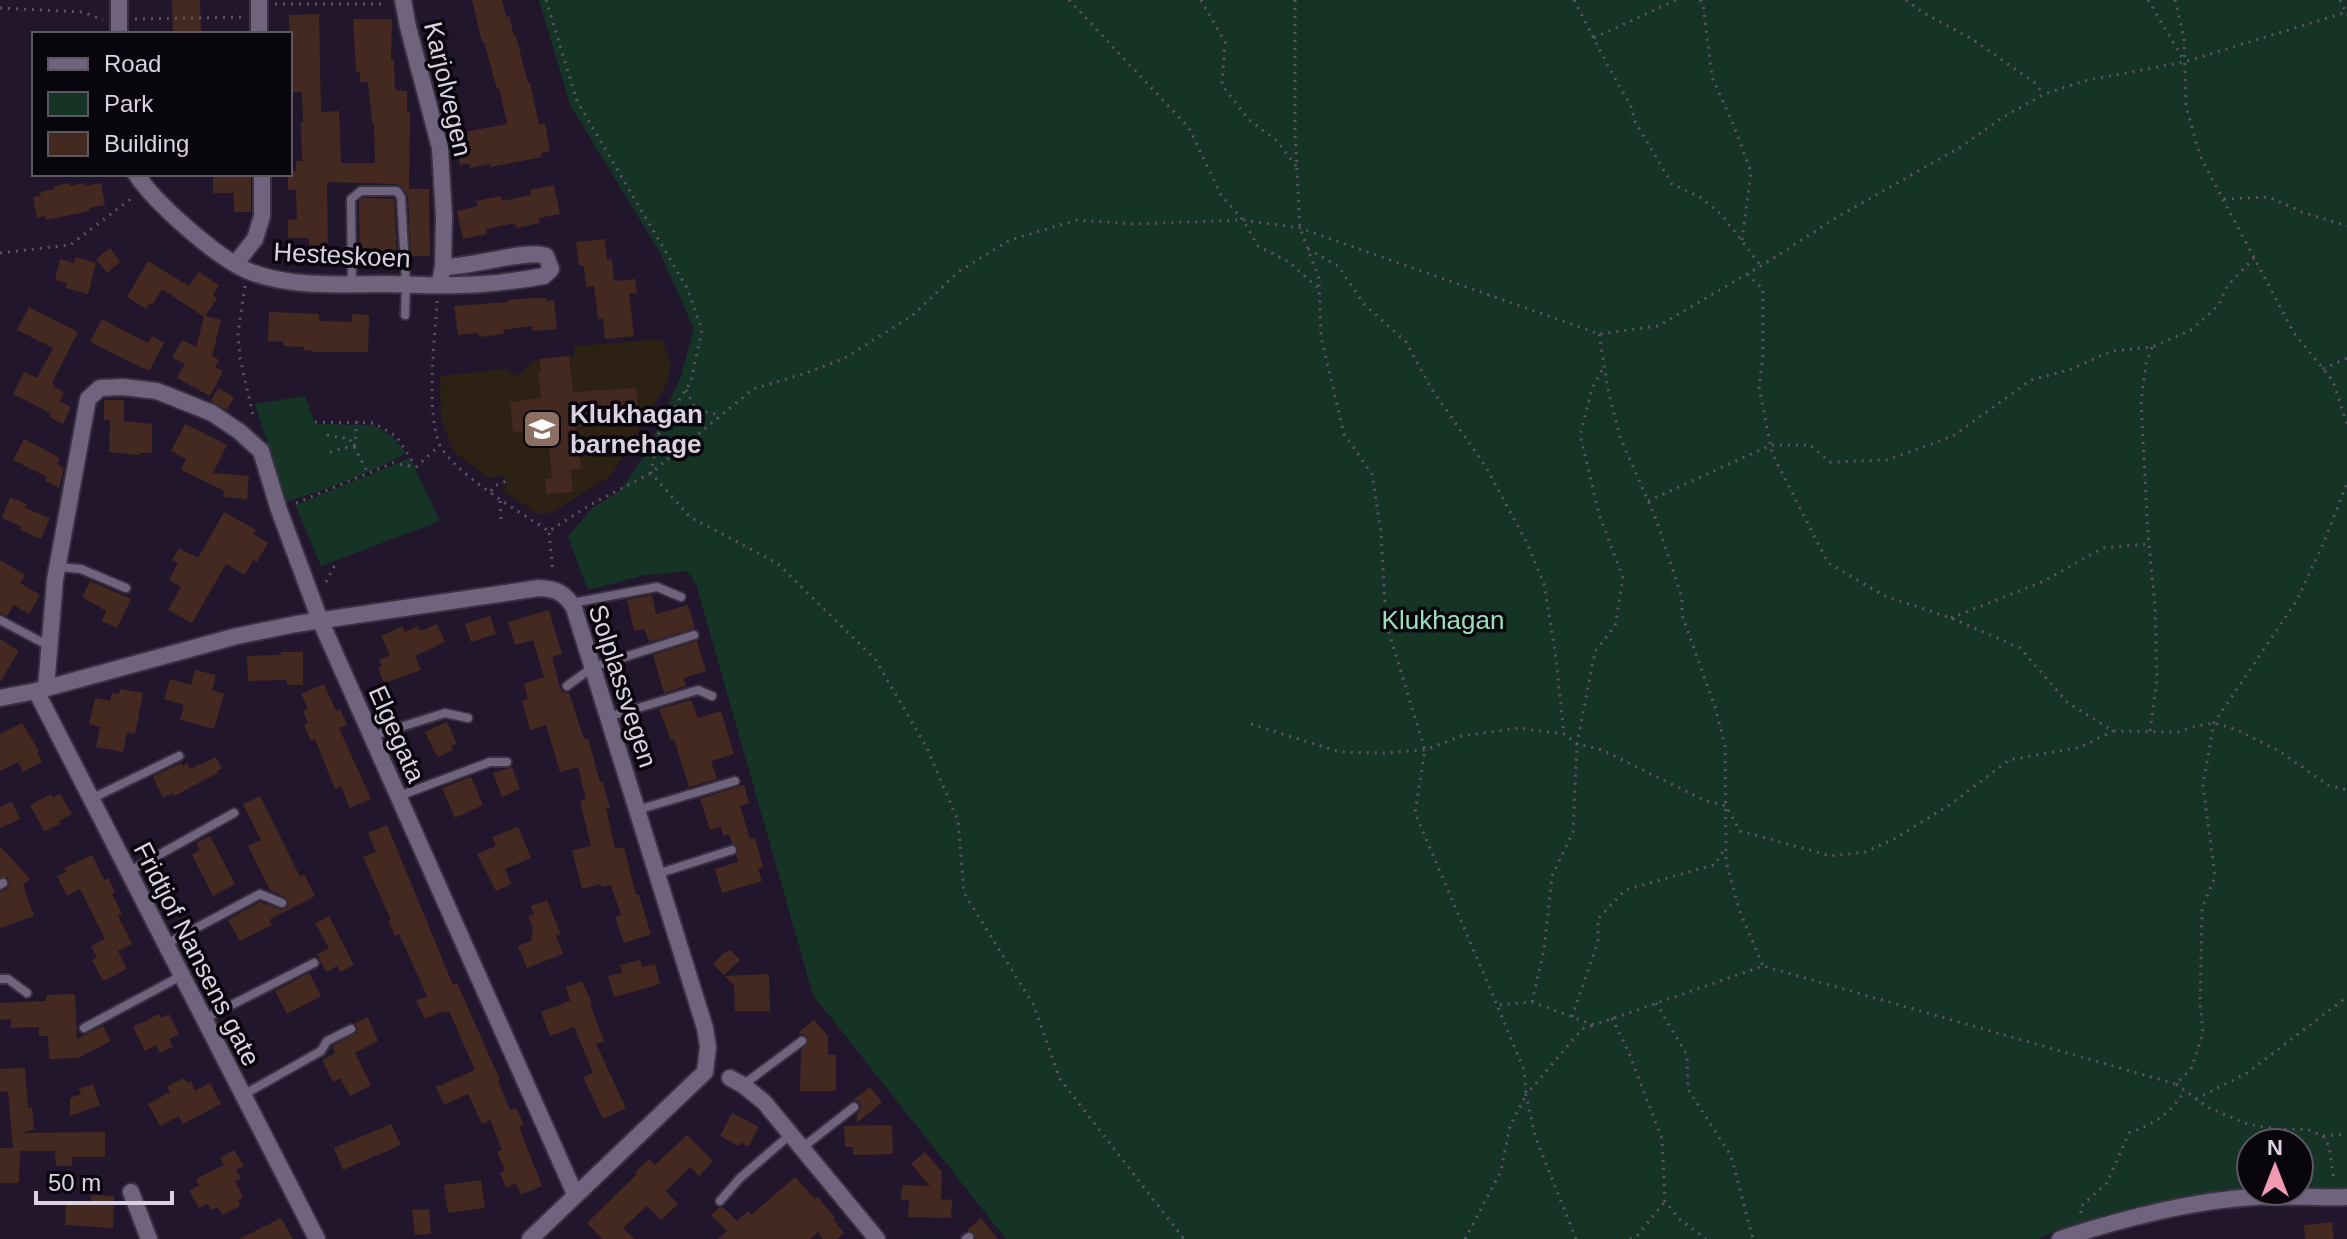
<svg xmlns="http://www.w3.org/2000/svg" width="2347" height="1239" font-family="Helvetica,sans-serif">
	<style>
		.education { fill: #2d2113 }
		.green { fill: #153425 }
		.building { fill: #442920 }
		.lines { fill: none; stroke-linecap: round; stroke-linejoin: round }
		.service-casing { stroke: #393141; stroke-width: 12 }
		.minor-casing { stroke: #393141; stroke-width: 20 }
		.path { stroke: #5e5367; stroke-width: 3; stroke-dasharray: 2 6; stroke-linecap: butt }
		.service { stroke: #70637d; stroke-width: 8 }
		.minor { stroke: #70637d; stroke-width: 16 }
		.labels { text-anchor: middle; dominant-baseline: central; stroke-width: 7; stroke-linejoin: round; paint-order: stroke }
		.street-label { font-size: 26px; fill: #dad2e1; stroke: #09050d }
		.poi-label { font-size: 26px; font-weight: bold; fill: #dad2e1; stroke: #09050d; text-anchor: start }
		.park-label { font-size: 26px; fill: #99e1bb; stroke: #09050d }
	</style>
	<rect width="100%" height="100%" fill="#22162c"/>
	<path class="education" d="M662,339L670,363L668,381L611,475L555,511L546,514H538L500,489L507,487L504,475L489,478L454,452L441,420L440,376L505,369L518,376L534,360L538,361L540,359L569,356L573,358L575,346Z"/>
	<path class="green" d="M539,0H2347V1187H2299V1143H2251V1189C2179,1198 2106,1209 2038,1239H1006L813,995L696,584L687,571L645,575L588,590L568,537L592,508L619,492L645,455L681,376L694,329L659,251L570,105Z
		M305,396L315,424L374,425L393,437L406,453C371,474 325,490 286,502L255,404Z
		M410,458L440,521L321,566L295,505Z"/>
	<path class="building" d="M172,0H200L201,34H173Z
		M472,0H502L506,17L509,16L514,36H516L528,83L530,82L539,125L545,124L550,151L541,153L542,157L490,167V164L470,168L469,164L460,165L455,138L465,136L464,132L507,124L499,88L497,89L484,42H482Z
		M319,14L321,112L339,111L341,163H375L374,123H372L368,82H360V72H356L353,19H392L391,60H394L395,90L407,91V111H410L409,189H429L430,256H411L408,196L402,187L397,184L327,182L328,257H309V238H288V220L297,219L296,190H288V174H290V171H296V161H302L301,122H303L302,92H290L289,15Z
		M213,174H251V212H234V193H213Z
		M69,183L70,186L84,183L85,186L101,183L105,205L89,208L90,211L46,220L45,216L37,218L33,197L41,196L40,192L55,189L54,186Z
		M554,185L560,214L539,218L540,223L516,228L515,223L486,229L487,234L463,239L457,211L478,206L476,201L501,196L502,201L531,195L530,190Z
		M363,198L394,199L397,256H395V266L360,267L359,202Z
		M605,239L607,260L612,259L614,281L635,279L637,293L629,294L634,336L605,339L603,318L598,319L594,286L586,287L584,266H579L576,242Z
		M110,248L120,262L107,273L96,259Z
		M76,257L96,263L88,294L66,288L67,283L55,280L60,259L74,263Z
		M148,261L189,286L199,272L219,285L213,294L217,299L205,316L221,320L212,356L219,360L215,367L223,371L210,396L177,378L185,364L172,358L182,340L196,347L204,317L162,289L153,304L150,303L146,309L127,297Z
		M533,298H546V301L554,300L557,329L533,331L532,326L503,330L504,334L479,337L478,333L458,335L454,306L508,302V300Z
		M29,307L78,332L52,383L55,385L54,387L64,392L60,401L71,407L63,424L49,417L50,413L13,394L24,372L37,378L53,348L17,330Z
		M269,312L319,314V321L352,322V314L369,315L368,352H313V351L304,350V347L283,346V342L268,341Z
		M102,319L148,343L152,336L164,343L149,371L90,342Z
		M569,356L573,392L636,388L639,418L620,420V422L577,427L581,469L571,470L573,492L546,494L545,479L552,478L549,444H546L544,428L513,432L510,402L541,398L538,372H541L540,359Z
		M218,388L234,397L227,410L211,401Z
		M104,400H124V421L152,424V453H139V455L109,452L110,420H104Z
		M185,424L227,445L213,473L249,476L247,499L222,497L225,491L181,470L186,459L171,451Z
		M24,439L60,458L57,464L64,468L59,488L45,481L47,477L13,460Z
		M10,497L27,504L25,508L50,518L41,539L20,530L22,527L2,518Z
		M224,512L256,530L253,534L268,543L257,562L253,560L245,575L226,564L192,623L168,610L181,587L169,580L178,563L172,560L179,548L198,558Z
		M0,560L25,575L20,583L40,595L29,614L14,605L7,616L0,613Z
		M90,581L131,599L117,628L102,621L106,611L82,597Z
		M652,595L656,614L688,605L695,628L649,642L644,629L634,631L627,600Z
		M549,610L562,654L552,657L560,688L563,692L569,693L584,739L588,738L600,782H603L606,794L610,808H606L615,849L624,847L636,895H639L651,934L624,943L615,917L621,915L611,885L601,887V884L582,889L572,850L591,846L580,801L586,799L578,767L560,772L546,725L530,730L522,701L528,699L524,684L544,677L533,640L515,645L508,622Z
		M490,616L496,634L471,642L465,624Z
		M437,624L445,642L415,656L421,670L384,683L378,668L382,666L379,660L390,655L381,636L402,626L405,632L418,626L420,631Z
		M0,639L19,651L0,682Z
		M697,641L706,671L683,678L686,686L664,693L653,655Z
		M281,652H303V685H287V680L248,681L247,656L281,655Z
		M195,670L216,675L212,690L224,694L214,729L180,720L184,705L164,699L170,679L191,685Z
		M324,684L336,711L340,709L347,725L339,728L371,799L350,808L341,786L335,789L315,739L311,741L304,725L308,723L303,711L308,709L301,694Z
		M120,689L143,693L135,734L127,733L123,752L96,747L100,727L89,724L95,698L110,701L112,693L119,694Z
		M691,700L698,718L721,711L734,754L711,761L717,779L689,787L674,739L671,740L659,709Z
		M447,722L457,744L451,746L453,750L438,757L436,753H435L425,732Z
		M22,723L39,751L37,752L42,762L23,772L18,762L0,771V734Z
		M216,757L222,769L217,771L218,773L174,796L173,793L163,798L153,777L181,763L183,766L187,763L190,769Z
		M512,767L520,789L502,797L493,773Z
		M471,777L483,805L455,818L442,788Z
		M744,785L749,803L740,806L750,839L755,838L763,867L758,869L762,881L722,893L715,869L738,862L736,855L739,849L732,843L729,834L723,836L721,827L710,830L700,799Z
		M51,794L53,797L60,794L72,814L59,821L60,824L44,831L30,805Z
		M260,796L300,877L304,874L315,896L269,920L272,925L240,941L228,920L260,902L282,910L289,905L285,897L270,890L248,846L261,840L243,804Z
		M12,802L20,819L0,828V807Z
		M387,825L453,985L457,983L500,1080L498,1081L510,1110L516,1108L524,1125L519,1127L542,1186L521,1195L516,1183L506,1188L500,1173L505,1170L497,1152L502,1150L490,1120L482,1124L468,1094L444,1105L436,1087L475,1070L449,1011L444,1014L443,1011L425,1019L416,1001L427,996L399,934L395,936L388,921L391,920L363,857L376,852L368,833Z
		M518,827L531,858L505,869L511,884L496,891L477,854L496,846L492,837Z
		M210,836L235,884L213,896L192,855L200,850L196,843Z
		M0,846L30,879L23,885L34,916L0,928V892L7,889L10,883L7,877H0Z
		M92,855L104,880L108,878L115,892L112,894L122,914L118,916L132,944L118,951L127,969L103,981L92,960L97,957L91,946L105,939L80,889L67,896L57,876L66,872L64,868Z
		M547,900L561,935L556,936L563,954L527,968L518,946L531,941L533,928L528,916L534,914L531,906Z
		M329,916L354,965L340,972L337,966L326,972L317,954L329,948L315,923Z
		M731,950L740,960L724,975L713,964L725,952Z
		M640,960L642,967L655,964L660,984L614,997L608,976L622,973L620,965Z
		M309,973L321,996L287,1014L275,991Z
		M769,974L770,1011H735L734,986L725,976Z
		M582,981L592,1003L590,1004L604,1041L596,1044L626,1108L603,1119L583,1077L593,1073L574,1027L550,1036L541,1012L570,1001L566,987Z
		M75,994L77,1039L103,1026L111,1041L78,1058L49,1059L48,1036H39V1027L11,1028V1019L0,1020V1003L46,1001V995Z
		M159,1014L161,1018L169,1014L179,1034L169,1039L173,1047L160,1053L156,1045L145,1051L133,1027Z
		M368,1017L378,1041L355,1053L371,1085L350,1096L340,1078L333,1082L322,1060L335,1053L332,1046L356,1033L358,1029L355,1023Z
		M814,1020L828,1036V1055H836V1091H800L801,1050L809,1041L805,1035L798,1033Z
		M25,1068L28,1108L32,1107L34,1129L22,1133L105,1132V1157H72V1166H56L55,1151H20L19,1183H0V1148H13L8,1091L0,1092V1069Z
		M184,1078L187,1083L191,1081L195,1091L210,1083L221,1104L183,1124L179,1116L160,1126L148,1104L170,1092L167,1086Z
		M93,1084L100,1105L70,1116V1098L81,1094L79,1089Z
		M870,1087L882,1102L857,1123V1114L860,1110L861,1105L857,1101L853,1100Z
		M732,1113L759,1127L748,1147L741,1142L739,1146L720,1136Z
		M391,1124L401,1145L343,1170L334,1148Z
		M892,1125L893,1154L853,1155V1147H845L844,1126Z
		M687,1135L713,1161L699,1176L690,1167L666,1191L678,1204L661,1220L647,1206L623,1228L634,1239H602L587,1223L637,1174L635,1172L649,1159L655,1165Z
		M234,1150L244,1166L236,1170L241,1178L235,1181L243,1197L238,1200L240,1206L222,1215L218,1207L212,1210L207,1204L199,1208L189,1191L199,1185L196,1179L224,1165L220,1158Z
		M925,1152L942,1172L941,1199L952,1200L951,1218L908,1217L909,1200H901L902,1185L930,1186L911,1164Z
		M795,1177L815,1199L818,1197L835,1218L833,1219L844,1233L837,1239H823L818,1232L810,1239H718L727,1231L711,1215L719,1208L723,1207L737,1221L748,1211L751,1215Z
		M481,1180L485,1208L448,1213L444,1185Z
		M91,1195L114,1196L113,1228L65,1225L66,1203L91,1204Z
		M429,1209L431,1234L415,1235L412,1210Z
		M281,1218L293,1239H239Z
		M981,1218L987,1226L998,1239H976L974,1233L967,1230Z
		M2332,1222L2334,1239H2305L2304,1225Z"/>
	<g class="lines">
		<defs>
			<path id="service" d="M352,284L351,199L361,191H397L401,197L406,284L405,315
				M58,567L81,569L126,588
				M572,603L657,587L681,597
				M0,620L49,646
				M567,686L593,667L694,635
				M608,717L698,690L712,696
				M372,736L445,713L468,718
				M399,796L490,762H507
				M91,799L179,756
				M637,810L735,781
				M128,872L234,813
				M657,874L732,850
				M0,885L3,883
				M166,944L260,894L282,903
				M0,979H8L27,993
				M204,1019L314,963
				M84,1028L181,976
				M743,1085L802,1041
				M243,1095L321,1051L327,1041L351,1029
				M802,1148L854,1107
				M720,1201L740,1178L791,1134
				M966,1239L969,1237"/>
			<path id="minor" d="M119,0V34
				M259,0V34
				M403,0L408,27L440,148L444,217L443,267L441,276
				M136,174C155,203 219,260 251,272C293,288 341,284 385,284C409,284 434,286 458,285C486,285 516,281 544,276L551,269L546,256C530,248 469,268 443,267
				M236,263L255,239L262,216V174
				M46,688L55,580L88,399L100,388L123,387L157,391L212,413L240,432L261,451L279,510L320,620L575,1194
				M36,691L317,1239
				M0,698L36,691L237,636L296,624L539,588C557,589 565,593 574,608L705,1028L708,1047L705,1072L530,1239
				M730,1078L743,1085L764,1102L877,1239
				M131,1192L149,1239
				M2060,1239C2121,1219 2189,1201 2254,1197C2285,1195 2316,1198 2347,1197"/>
		</defs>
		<use href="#service" class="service-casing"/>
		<use href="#minor" class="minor-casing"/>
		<path class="path" d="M546,0L577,101L687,288L702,330L691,381L658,435L651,473L690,517L777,563L875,659L927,748L958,821L964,893L1033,1004L1060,1079L1184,1239
			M1069,0L1189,128L1221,195L1243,220L1258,246L1289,262L1319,289
			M1201,0L1225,42L1222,85L1248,119L1277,141L1297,167
			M1295,0V133L1300,228L1319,279L1321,337L1344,434L1372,474L1381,533L1386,623L1425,750L1415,813L1497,1005
			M1574,0L1607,64L1633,110V118L1672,184L1700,197L1722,215L1761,266
			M1700,0L1703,4L1712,77L1734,126L1751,172L1742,240
			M1906,0L1922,12L1972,39L2035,83L2044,94
			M2148,0L2183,59
			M2175,0L2184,38L2186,106L2200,156L2294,333L2333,381L2347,424
			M2340,0L2347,15
			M275,4H387
			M0,8L83,12L103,20
			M135,19L243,17
			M1594,38L1676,0
			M2224,199L2269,197L2302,212L2347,226
			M1308,249L1338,266L1364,304L1406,342L1431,388L1486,467L1527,543L1544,584L1555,651L1564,734
			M0,253L70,245L132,198
			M1747,274L1763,289V356L1759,387L1772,453L1828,563L1885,596L1951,618L2020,648L2067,702L2113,731L2178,732L2197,726L2214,723L2237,730L2279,751L2328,785L2347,790
			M245,286L238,333L240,358L254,420
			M437,301C435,338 426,409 439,443C449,470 522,514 549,531L590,505L651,473L753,389L803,374L843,359L912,316L958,272L1010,240L1077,220L1134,224L1243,220L1300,228L1599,334L1658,326L1761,266L1839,216L1959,148L2005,116L2044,94L2084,81L2184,62L2347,12
			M1599,334L1608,389L1620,437L1656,519L1682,598V615L1715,707L1725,745L1726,861L1740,912L1763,966
			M2323,369L2347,358
			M686,390L696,410L721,415
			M315,422L374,423L396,436L415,465
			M327,435L350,439L368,473
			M330,452L355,445L357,421
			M491,491L494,486L506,481
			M500,501L501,521
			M1648,501L1771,445H1810L1830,462L1887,460L1953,436L2031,380L2069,370L2112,351L2152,347L2191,330L2218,306L2228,285L2254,258
			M296,503L393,463L416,467L440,445
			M549,533L553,573
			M326,582L337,561
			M1951,618L2042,582L2103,548L2147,544
			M1251,724L1340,752L1383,753L1425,750L1461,736L1519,728L1564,734L1577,744L1602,750L1706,801L1726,806L1740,831L1831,856L1865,852L1894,839L1951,804L2009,760L2081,747L2113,731
			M2150,731L2157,680L2155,607L2148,534L2141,402L2146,364L2152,347
			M1532,1002L1544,950L1552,876L1573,832L1577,744L1595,651L1615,626L1623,578L1599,514L1580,435L1592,389L1604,366
			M1656,1003L1687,1055L1688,1089L1731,1156L1753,1239
			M1572,1017L1598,941V919L1625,890L1714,865L1726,847
			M1612,1018L1629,1053L1662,1139L1665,1201L1678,1218L1706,1239
			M2176,1084L2207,1107L2247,1124L2277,1129H2306L2323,1136L2347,1134
			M2196,1099L2247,1073L2347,997
			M2323,1136L2329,1146L2334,1182
			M2081,1213V1206L2107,1183L2129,1133C2153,1124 2171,1114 2184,1091
			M1465,1239L1501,1171L1510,1126L1526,1095L1524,1070L1497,1005L1532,1002L1594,1025L1763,966L2176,1084L2191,1069L2203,1034L2200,1004L2202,908L2215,877L2203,785L2214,723L2297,600L2324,542L2347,483
			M1576,1239L1535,1136L1526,1095L1582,1029L1594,1025
			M1630,1239L1637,1236L1665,1201"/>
		<use href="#service" class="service"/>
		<use href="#minor" class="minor"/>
	</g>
	<defs>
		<symbol id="school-square" viewBox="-11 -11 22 22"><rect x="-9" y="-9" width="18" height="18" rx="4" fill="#8d6e63" stroke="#09050d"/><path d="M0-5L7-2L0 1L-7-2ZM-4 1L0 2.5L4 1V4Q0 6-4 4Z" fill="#fff"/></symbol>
	</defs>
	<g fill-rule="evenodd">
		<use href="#school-square" x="520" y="407" width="44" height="44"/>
	</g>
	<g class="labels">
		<g class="street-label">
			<text transform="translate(448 89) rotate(77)">Karjolvegen</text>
			<text transform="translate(342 255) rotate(3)">Hesteskoen</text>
			<text transform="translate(623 686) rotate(72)">Solplassvegen</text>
			<text transform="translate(397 734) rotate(66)">Elgegata</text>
			<text transform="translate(197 954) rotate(63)">Fridtjof Nansens gate</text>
		</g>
		<g class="poi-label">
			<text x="570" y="414">Klukhagan<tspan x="570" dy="30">barnehage</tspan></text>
		</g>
		<g class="park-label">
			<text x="1443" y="620">Klukhagan</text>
		</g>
	</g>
	<rect x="32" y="32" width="260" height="144" fill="#09050d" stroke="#5d5762" stroke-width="2"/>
	<rect x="48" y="58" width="40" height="12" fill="#70637d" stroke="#5d5762" stroke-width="2"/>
	<text x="104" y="72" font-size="24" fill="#dad2e1">Road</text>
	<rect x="48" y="92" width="40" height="24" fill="#153425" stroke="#5d5762" stroke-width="2"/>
	<text x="104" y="112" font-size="24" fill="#dad2e1">Park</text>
	<rect x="48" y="132" width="40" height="24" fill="#442920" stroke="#5d5762" stroke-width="2"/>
	<text x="104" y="152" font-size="24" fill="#dad2e1">Building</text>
	<g transform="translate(2275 1167)"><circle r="38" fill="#09050d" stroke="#5d5762" stroke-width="2"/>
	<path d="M0-6L14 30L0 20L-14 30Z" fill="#f19ab2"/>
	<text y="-12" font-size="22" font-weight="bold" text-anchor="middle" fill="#dad2e1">N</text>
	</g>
	<path d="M36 1191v12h136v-12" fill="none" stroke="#dad2e1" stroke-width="4"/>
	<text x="48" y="1191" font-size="24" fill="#dad2e1" stroke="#09050d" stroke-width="6" paint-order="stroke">50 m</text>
</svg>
